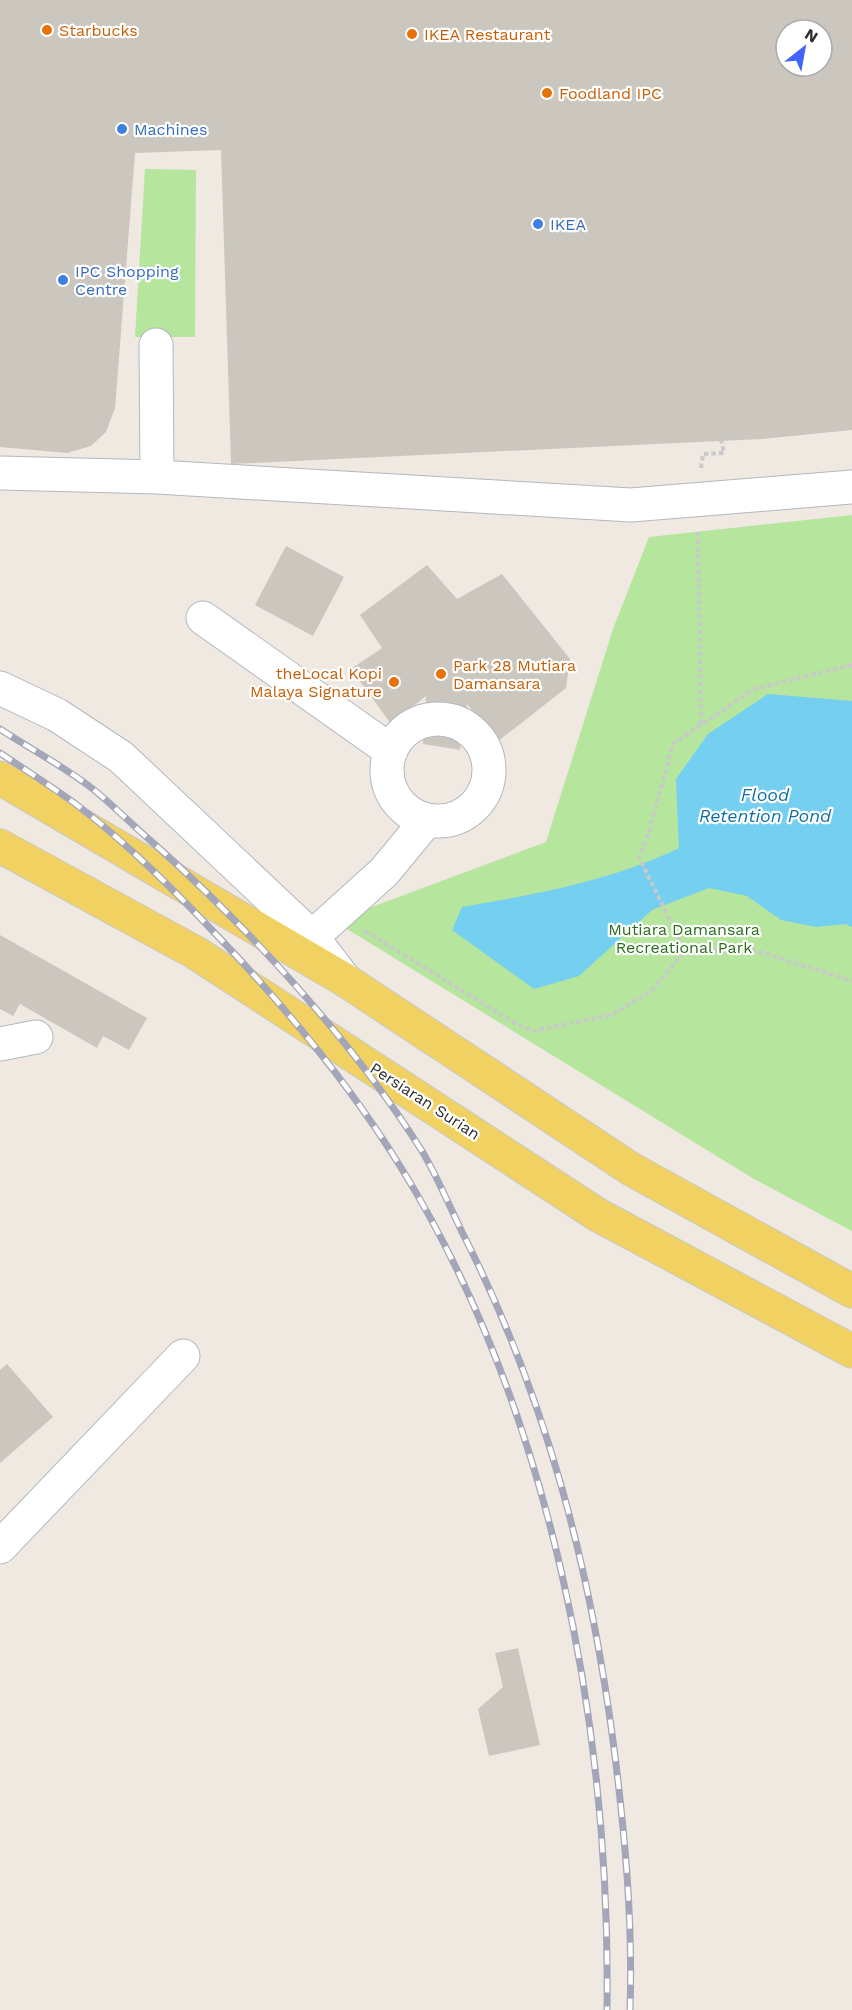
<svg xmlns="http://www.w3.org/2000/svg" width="852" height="2010" font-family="'Work Sans',sans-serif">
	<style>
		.green { fill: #b6e59e }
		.water { fill: #75cff0 }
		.building { fill: #cbc7bf; fill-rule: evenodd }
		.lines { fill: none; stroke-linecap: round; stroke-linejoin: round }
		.minor-casing { stroke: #b4b7c1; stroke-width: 35 }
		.major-casing { stroke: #c9c9c9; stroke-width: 35 }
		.path { stroke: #c9c9c9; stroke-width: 4; stroke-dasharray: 4.5 3; stroke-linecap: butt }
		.minor { stroke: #fff; stroke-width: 33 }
		.major { stroke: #f2d163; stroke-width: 33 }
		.rail-casing { stroke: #a3a6b8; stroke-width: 7 }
		.rail { stroke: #fff; stroke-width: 4.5; stroke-dasharray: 14; stroke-linecap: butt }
		.food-dot { fill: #e8710a; stroke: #fff; stroke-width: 2 }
		.shop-dot { fill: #3f7fe0; stroke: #fff; stroke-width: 2 }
		.labels { text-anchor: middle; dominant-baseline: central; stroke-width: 4.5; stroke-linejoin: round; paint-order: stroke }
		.food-label { font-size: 16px; fill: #c56008; stroke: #fff; text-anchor: start }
		.shop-label { font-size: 16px; fill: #366cbe; stroke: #fff; text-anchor: start }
		.park-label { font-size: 16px; fill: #2c6e1b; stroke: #fff }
		.street-label { font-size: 16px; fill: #2e2e2e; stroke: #fff }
		.water-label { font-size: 18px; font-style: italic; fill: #0d6fa3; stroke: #fff }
	</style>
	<rect width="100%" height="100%" fill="#efe9e1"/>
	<path class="green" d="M145,169L196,170L195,337H135Z
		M852,515V1231L754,1179L334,921L546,842L613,629L649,537Z"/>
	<path class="water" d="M768,694L852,701V927L846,924L816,927L781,920L747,896L709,888L652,910L579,976L534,989L452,930L462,907C537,894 611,881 679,848L676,779L708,734Z"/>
	<path class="building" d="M0,0H852V430L762,439L231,464L221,150L135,153L115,408L106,432L91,446L67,453L0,447ZM786,30H822V66H786Z
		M286,546L344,577L313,636L255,605Z
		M427,565L457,599L502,574L570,659L566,688L497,742L467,704L460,750L423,744L426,696L391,724L351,669L382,648L360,615Z
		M0,935L147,1018L129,1050L103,1036L97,1048L20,1004L13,1016L0,1009Z
		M7,1364L53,1417L0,1463V1370Z
		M518,1648L540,1745L489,1756L478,1709L503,1687L495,1653Z"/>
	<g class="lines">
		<defs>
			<path id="minor" d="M156,345L157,477
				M0,473L157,477L631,505L852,487
				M203,618L391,751
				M0,688L57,715L121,757L312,937L345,980
				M387 770a51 51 0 1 1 102 0a51 51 0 1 1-102 0Z
				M312,937L384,872L427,820
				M0,1044L36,1037
				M0,1547L183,1356"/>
			<path id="major" d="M0,778L345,980L631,1169L852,1291
				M0,846L196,953L598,1215L852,1351"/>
		</defs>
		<use href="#minor" class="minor-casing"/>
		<use href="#major" class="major-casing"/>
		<path class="path" d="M701,468L703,454L724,453L721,440
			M698,532L701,724
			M852,665L754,689L673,744L648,835L639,857L685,951L754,950L852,981
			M365,931L516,1024L533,1031L611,1015L651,991L685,951"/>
		<use href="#minor" class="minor"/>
		<use href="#major" class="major"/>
		<defs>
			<path id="rail" d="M0,729C29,748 61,765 89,786C110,802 130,823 151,841C249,928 352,1040 422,1151C437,1176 449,1205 462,1232C546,1397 590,1565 614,1748C625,1835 633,1922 630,2010
				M0,753C24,769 49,785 73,802C129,844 180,896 228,947C292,1015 351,1087 400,1166C551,1409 611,1727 607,2010"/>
		</defs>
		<use href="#rail" class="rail-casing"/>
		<use href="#rail" class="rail"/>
	</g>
	<g class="food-dot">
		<circle cx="47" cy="30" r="6"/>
		<circle cx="412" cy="34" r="6"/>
		<circle cx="547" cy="93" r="6"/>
		<circle cx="441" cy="674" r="6"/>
		<circle cx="394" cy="682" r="6"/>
	</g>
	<g class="shop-dot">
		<circle cx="122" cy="129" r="6"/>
		<circle cx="538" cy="224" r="6"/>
		<circle cx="63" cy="280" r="6"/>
	</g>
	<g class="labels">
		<g class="food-label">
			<text x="59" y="30">Starbucks</text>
			<text x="424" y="34">IKEA Restaurant</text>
			<text x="559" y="93">Foodland IPC</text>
			<text x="453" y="665">Park 28 Mutiara<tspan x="453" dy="18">Damansara</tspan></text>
			<text x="382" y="673" text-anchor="end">theLocal Kopi<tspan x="382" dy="18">Malaya Signature</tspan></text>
		</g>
		<g class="shop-label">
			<text x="134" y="129">Machines</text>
			<text x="550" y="224">IKEA</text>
			<text x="75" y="271">IPC Shopping<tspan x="75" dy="18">Centre</tspan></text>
		</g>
		<g class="park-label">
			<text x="684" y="929">Mutiara Damansara<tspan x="684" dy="18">Recreational Park</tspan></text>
		</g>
		<g class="street-label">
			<text transform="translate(425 1101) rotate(33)">Persiaran Surian</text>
		</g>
		<g class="water-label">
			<text x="765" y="794">Flood<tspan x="765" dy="21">Retention Pond</tspan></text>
		</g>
	</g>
	<g transform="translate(804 48) rotate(31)"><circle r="28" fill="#ffffff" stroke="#ababab" stroke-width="1.5"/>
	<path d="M0-4.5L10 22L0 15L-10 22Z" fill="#4264fb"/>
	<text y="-9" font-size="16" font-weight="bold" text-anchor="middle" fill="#2e2e2e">N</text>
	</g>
</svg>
